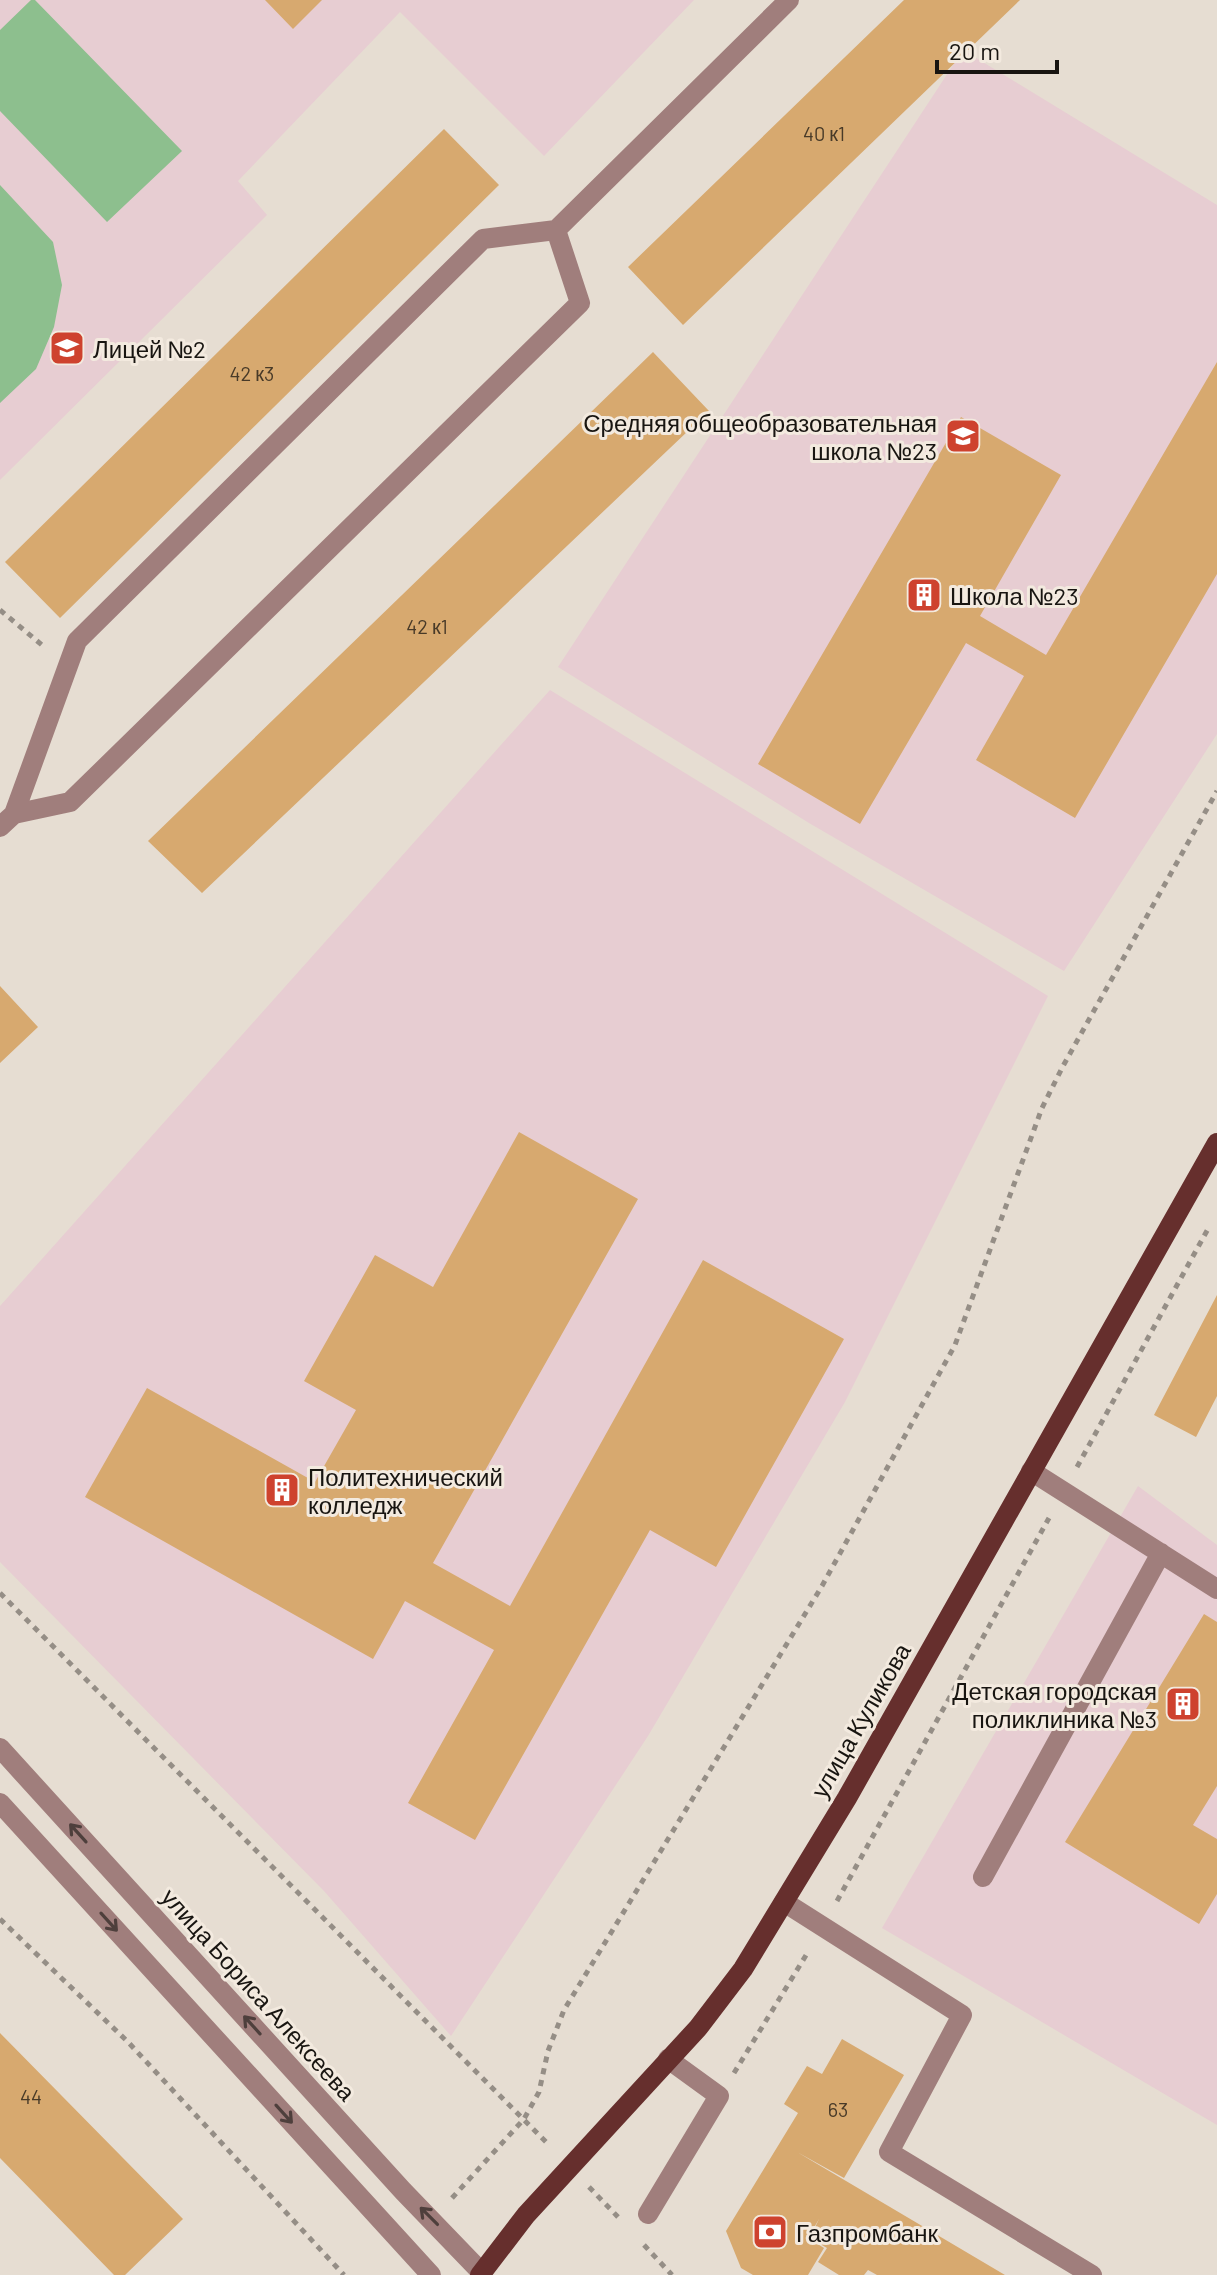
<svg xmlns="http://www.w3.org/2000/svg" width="1217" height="2275" font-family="Barlow,sans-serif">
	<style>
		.education { fill: #e7cdd2 }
		.green { fill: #8dbf8e }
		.building { fill: #d7a96f }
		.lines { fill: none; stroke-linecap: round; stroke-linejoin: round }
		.path { stroke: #958e86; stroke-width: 5; stroke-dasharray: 6 6; stroke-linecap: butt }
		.minor { stroke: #a07e7c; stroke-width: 20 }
		.major { stroke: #662f2d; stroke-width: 20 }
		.oneway { stroke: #4e3f3c }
		.labels { text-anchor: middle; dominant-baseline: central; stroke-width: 6; stroke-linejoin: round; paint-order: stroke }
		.number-label { font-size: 20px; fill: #483a28 }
		.poi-label { font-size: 24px; fill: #181511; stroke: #f3eadf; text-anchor: start }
		.street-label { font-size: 24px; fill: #181511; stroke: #f3eadf }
	</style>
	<rect width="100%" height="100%" fill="#e6ddd2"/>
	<path class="education" d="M0,0H694L544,156L400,12L238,181L267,215L0,480Z
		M963,50L1217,205V734L1064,971L809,823L558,667Z
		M550,690L1048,996L845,1402L648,1736L451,2036L324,1891L0,1562V1306Z
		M1138,1486L1217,1545V2125L882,1928Z"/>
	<path class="green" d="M31,0H35L182,151L107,222L0,111V30Z
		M0,185L53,242L62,285L54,327L36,369L0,403Z"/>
	<path class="building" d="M265,0H322L293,29Z
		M904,0H1020L683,325L628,267Z
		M444,129L499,185L60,618L5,562Z
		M653,352L709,411L202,893L148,841Z
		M1217,362V574L1075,818L976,760L1024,676L966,643L860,824L758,764L961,417L1061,475L980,616L1046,655Z
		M0,986L38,1027L0,1063Z
		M519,1132L638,1199L433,1563L510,1606L703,1260L844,1339L716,1567L650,1530L475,1840L408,1803L494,1650L405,1601L373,1659L85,1497L147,1388L315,1482L356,1410L304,1381L375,1255L433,1287Z
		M1217,1295V1396L1196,1437L1154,1415Z
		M1204,1614L1217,1622V1786L1193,1825L1217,1839V1894L1199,1924L1065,1842Z
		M0,2033L183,2219L125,2275H114L0,2158Z
		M842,2039L904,2075L844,2178L797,2152L1005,2275H877L868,2270L864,2275H839L818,2262L827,2248L810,2238L819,2219L808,2238L824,2248L808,2275H753L741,2268L726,2231L798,2113L784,2104L807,2066L822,2074Z"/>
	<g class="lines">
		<path class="path" d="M0,610L42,645
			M1077,1467L1209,1227
			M0,1593L549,2145
			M837,1901L1049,1518
			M0,1919L128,2042L344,2275
			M734,2073L808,1952
			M589,2187L618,2217
			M452,2198L524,2119L539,2092L548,2051L564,2010L822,1586L955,1345L1042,1108L1063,1066L1217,791
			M644,2245L672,2275"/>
		<path class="minor" d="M14,814L70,802L580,303L556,230
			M0,827L14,814L77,641L483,239L556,230L789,0
			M1031,1471L1217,1589
			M0,1748L403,2191L482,2273
			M0,1803L431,2275
			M983,1877L1161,1553
			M784,1902L962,2015L889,2152L1092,2275
			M648,2214L719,2096L668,2059"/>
		<path class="major" d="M480,2275L526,2215L698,2028L743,1969L847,1798L1217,1143"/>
	</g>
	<defs><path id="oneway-shaft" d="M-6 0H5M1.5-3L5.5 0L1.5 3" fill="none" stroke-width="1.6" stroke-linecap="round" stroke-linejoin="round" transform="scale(2)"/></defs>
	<g class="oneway">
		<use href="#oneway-shaft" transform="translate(78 1833) rotate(-132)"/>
		<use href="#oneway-shaft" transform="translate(109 1922) rotate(48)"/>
		<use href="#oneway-shaft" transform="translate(252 2025) rotate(-132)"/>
		<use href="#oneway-shaft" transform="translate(284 2114) rotate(48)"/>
		<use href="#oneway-shaft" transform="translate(429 2216) rotate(-135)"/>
	</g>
	<defs>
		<symbol id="school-square" viewBox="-11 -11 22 22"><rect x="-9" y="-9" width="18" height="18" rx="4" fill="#ce422e" stroke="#f3eadf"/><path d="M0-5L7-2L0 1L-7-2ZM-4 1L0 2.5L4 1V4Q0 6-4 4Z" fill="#fff"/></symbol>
		<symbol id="building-square" viewBox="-11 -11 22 22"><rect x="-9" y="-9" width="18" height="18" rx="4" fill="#ce422e" stroke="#f3eadf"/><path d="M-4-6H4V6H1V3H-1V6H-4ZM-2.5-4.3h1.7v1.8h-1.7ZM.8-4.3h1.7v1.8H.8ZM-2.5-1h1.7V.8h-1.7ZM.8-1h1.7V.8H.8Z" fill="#fff"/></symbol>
		<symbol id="bank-square" viewBox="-11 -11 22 22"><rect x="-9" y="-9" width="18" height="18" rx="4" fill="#ce422e" stroke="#f3eadf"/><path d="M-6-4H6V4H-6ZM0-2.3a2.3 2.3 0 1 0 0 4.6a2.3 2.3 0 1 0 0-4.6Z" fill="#fff"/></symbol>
	</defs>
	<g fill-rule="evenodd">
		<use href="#school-square" x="47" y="328" width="40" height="40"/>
		<use href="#school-square" x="943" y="416" width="40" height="40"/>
		<use href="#building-square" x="904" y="575" width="40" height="40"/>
		<use href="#building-square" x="262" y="1470" width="40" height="40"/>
		<use href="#building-square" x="1163" y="1684" width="40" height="40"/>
		<use href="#bank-square" x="750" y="2212" width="40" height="40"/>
	</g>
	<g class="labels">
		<g class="number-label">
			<text x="824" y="133">40 к1</text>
			<text x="252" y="373">42 к3</text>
			<text x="427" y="626">42 к1</text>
			<text x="31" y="2096">44</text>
			<text x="838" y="2109">63</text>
		</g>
		<g class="poi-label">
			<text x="93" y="348">Лицей №2</text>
			<text x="937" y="422" text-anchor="end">Средняя общеобразовательная<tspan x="937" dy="28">школа №23</tspan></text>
			<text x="950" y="595">Школа №23</text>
			<text x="308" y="1476">Политехнический<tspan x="308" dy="28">колледж</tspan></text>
			<text x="1157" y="1690" text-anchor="end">Детская городская<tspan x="1157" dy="28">поликлиника №3</tspan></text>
			<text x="796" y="2232">Газпромбанк</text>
		</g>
		<g class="street-label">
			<text transform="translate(860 1720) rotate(-60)">улица Куликова</text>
			<text transform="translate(259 1994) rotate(48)">улица Бориса Алексеева</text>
		</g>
	</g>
	<path d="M937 60v12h120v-12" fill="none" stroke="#181511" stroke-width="4"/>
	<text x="949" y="60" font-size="24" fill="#181511" stroke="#f3eadf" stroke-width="6" paint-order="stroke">20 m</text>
</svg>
